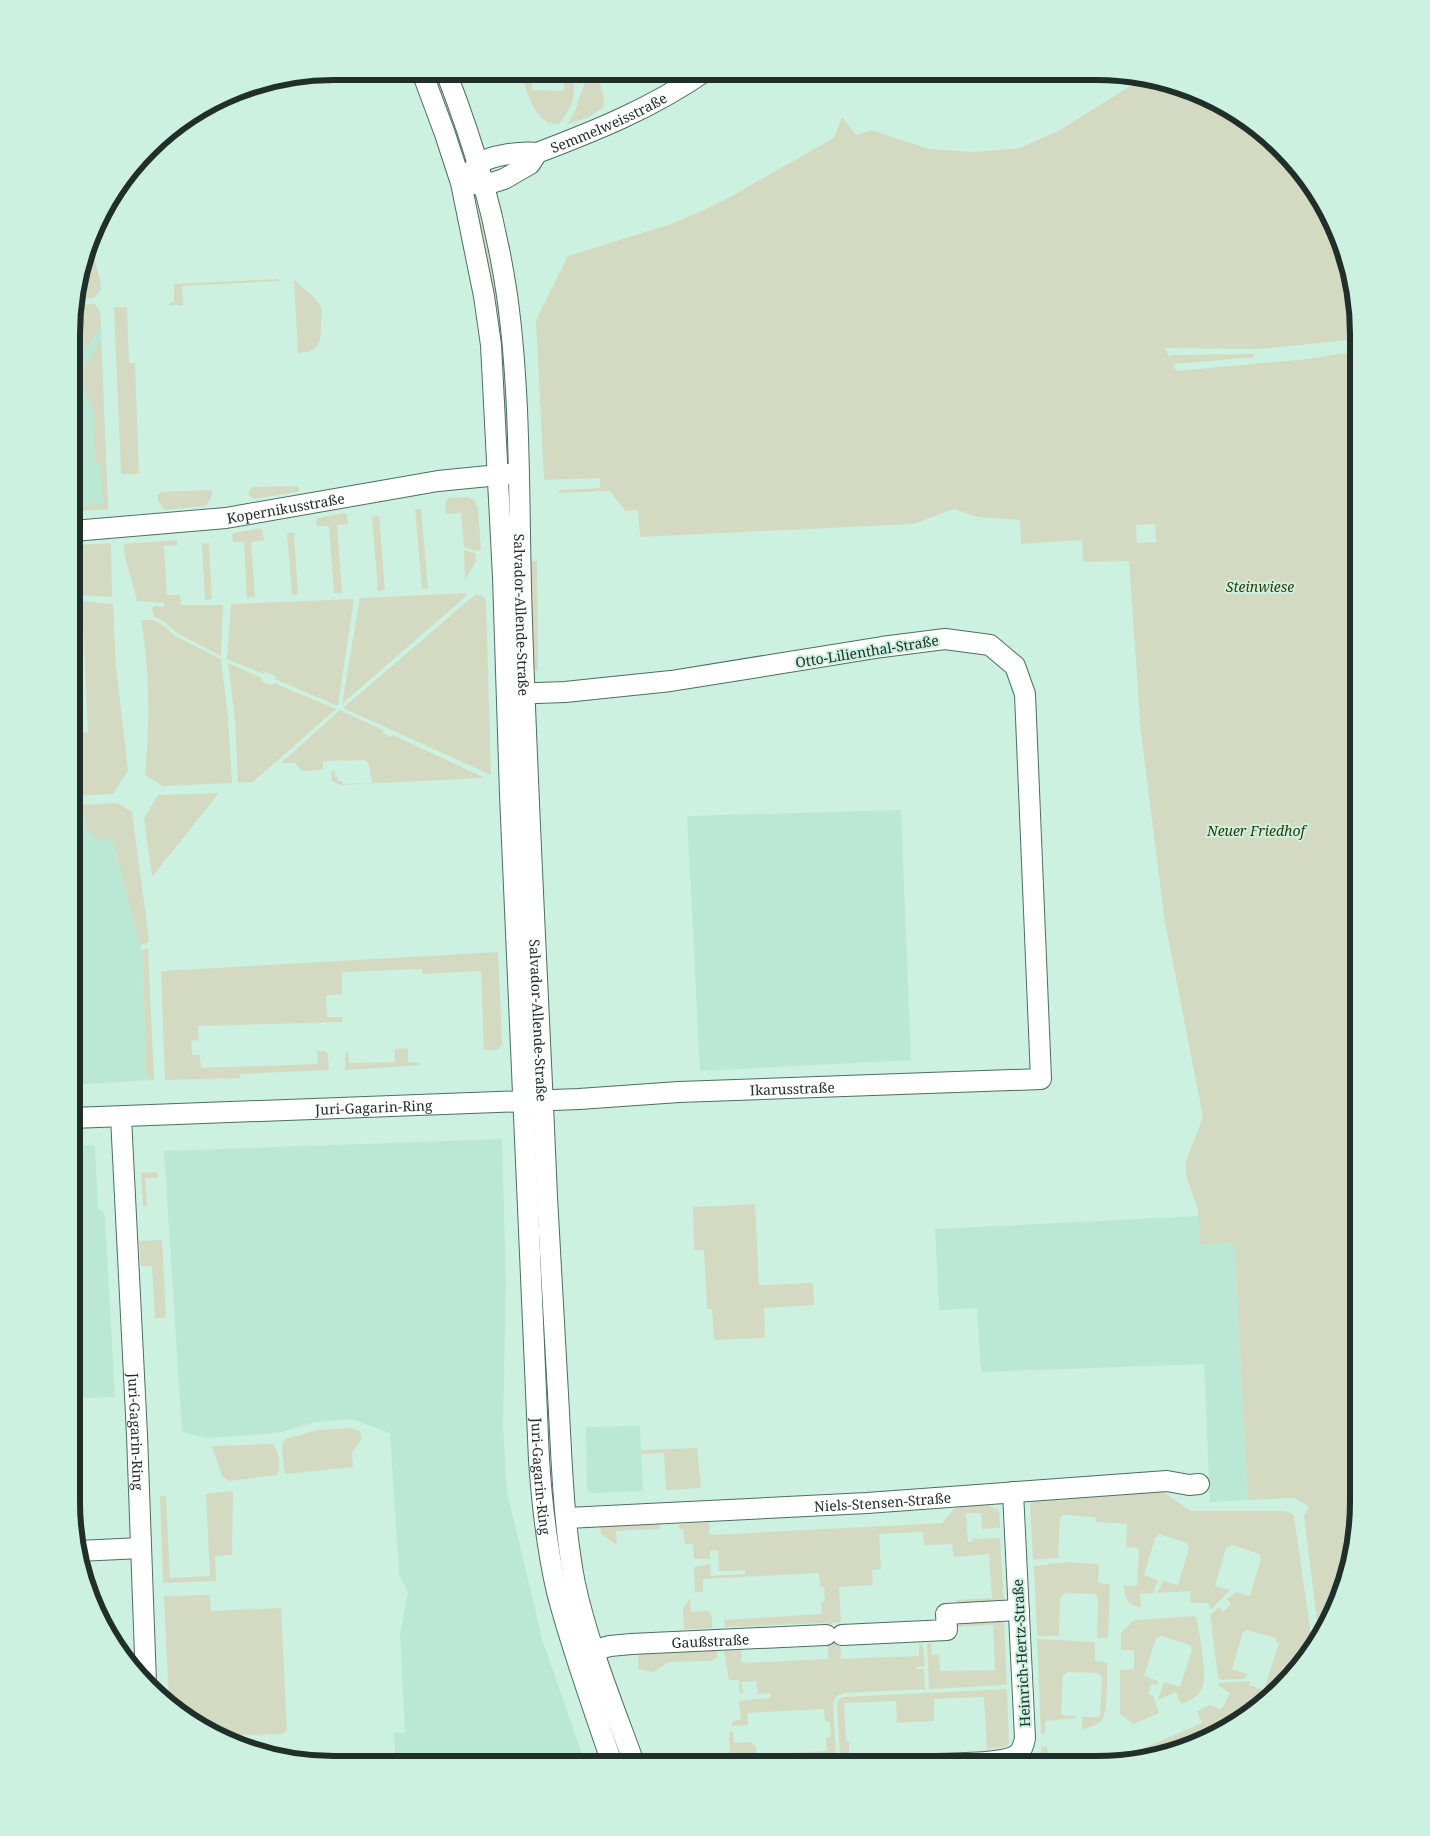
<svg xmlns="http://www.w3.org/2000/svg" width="1430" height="1836" font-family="'Noto Serif',serif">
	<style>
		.built { fill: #bae8d5 }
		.green { fill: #d4dac1; fill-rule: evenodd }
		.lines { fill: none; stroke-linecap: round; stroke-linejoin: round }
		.minor-casing { stroke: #4c6e60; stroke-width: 22 }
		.minor { stroke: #fff; stroke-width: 20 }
		.labels { text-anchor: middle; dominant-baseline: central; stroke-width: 4; stroke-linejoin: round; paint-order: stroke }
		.street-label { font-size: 14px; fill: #202f29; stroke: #ccf1e1 }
		.park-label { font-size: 14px; font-style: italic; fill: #313b00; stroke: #ccf1e1 }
		.rim { fill: none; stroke: #202f29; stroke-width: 6 }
	</style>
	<rect width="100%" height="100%" fill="#ccf1e1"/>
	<path class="built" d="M101,327L108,509L73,511V328Z
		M901,810L911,1060L700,1071L687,816Z
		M85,817L112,837L143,956L146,1072L151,1080L72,1085L73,818Z
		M502,1139L506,1284L503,1426L507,1492L543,1642L585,1763H395L394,1733H405L400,1633L408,1593L399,1574L390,1433L351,1419L316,1422L277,1433L207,1438L182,1432L164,1151Z
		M92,1145L95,1147L98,1208L104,1213L105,1218L115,1397L71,1398L72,1146Z
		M1199,1216L1200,1245L1234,1243L1248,1500L1210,1502L1204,1364L981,1372L977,1308L939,1310L935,1229Z
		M640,1426L643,1491L592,1493L589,1492L587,1487L586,1427Z"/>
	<path class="green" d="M430,72H436L458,132L454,134Z
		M520,72H532V90L564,91L565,72H571C578,96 573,105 559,124C534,126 527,90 520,72Z
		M588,72H597L604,98L603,108L587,118L567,124C574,115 576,110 579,99C582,89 587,82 588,72Z
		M1139,76L1196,91L1242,116L1293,161L1332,218L1350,266L1359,334V339L1260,349L1165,348L1169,357L1171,355L1253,354L1254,357L1173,364L1176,371L1308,359L1359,351L1358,1519L1345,1586L1319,1638L1304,1516L1309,1507L1295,1498L1248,1500L1234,1243L1200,1245L1198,1210L1187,1179L1185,1164L1203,1117L1165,922L1141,734L1129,561L1083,562L1082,540L1021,544L1020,520L977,517L954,509L913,524L640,537L638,510L625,511L610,491L559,493V490L600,488V478L544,480L536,320L568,256L671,224L697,213L723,201L834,138L842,117L856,135L871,130L929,149L974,152L1020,148L1060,130L1132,85ZM1155,524L1156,542L1137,543L1136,525Z
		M482,213L498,294L504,343L508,430H503L477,214Z
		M91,248L100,279L101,289L94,298L74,299Z
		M278,279L280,281L182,286L183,305H168L174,301V284Z
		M294,280C303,288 314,295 320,305C323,311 321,319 321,325C321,344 319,352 298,353Z
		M94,304L100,311L101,327L74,365V305Z
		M114,307H127L129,363H135L139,474H121Z
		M101,341L108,509L73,511V506L103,504L101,463H95L93,406H90L81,372Z
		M297,486L299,489L298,492L253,499L249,495V491L252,487Z
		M210,490L213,494L206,506L165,510L158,501V495L161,492Z
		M467,497L473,499L478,508L481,550L475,551L464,547L461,513L446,514L445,503L448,498Z
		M415,509H421L428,588L422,589Z
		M344,513L347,515L348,524L337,525L342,593H334L329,526H317L316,520L319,518Z
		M379,516L385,590L378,591L372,517Z
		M260,528L262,531L264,540L251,542L255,597L247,598L244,542H233L232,535L234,533Z
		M287,533H294L298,595H292Z
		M177,540L178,545L164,546L167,595H180L181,605H223L221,656L177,633L163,621L154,617L152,609L154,606L164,607V603L137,601L125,556L124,544Z
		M111,543L112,597L75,595V590H81L79,567H73V545Z
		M209,543L212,599L205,600L202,544Z
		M464,550L475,553L476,561L465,580Z
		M529,561H537L538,672L535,669L531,630Z
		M466,593V596L342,704L360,598Z
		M476,594L482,596L486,600L491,775L343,708Z
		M354,599L338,706L275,679L276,676L265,672L264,674L227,659L231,604Z
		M82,601L113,604L116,668L128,770L113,794L73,796V733L88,732Z
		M141,620H153L162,624L175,636L221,659L228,718L232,783L163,786L145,775C150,723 150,672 141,620Z
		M228,663L262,678L261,681L272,685L274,683L336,709L253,782L238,783L235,719Z
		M340,710L383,730L382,733L392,737L393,735L485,778L340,785L332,781L331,772L335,771V777H338V781H342L343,784L372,783L369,765L365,760L323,761V770L302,771L295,763H281Z
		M219,793L152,877L144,818L158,795Z
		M117,803L132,812L149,940L147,943L140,945L112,837L98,840L86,829L85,817L73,818V805Z
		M148,948L154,1080H151L146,1073L143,956L141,951Z
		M498,952L502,1044L498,1050H484L481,971L423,974L422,969L344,972L342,973V994L326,996L327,1017H342V1022L198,1026L199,1040L191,1041L192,1055H200L201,1068L318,1064L317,1051H325L328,1054L329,1070L240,1074V1078L165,1080L161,971Z
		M408,1048V1062L420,1063V1065L345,1070V1055L348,1050L349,1063L395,1062V1049Z
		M157,1172L158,1178H145L147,1206H143L141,1173Z
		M755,1204L759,1285L813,1283L814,1305L764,1308L765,1338L714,1340L712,1309H707L704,1250H694L693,1207Z
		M162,1240L166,1318H155L152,1266H141L139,1241Z
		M351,1428L360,1431L362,1438L352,1453L353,1467L286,1474L284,1471L282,1444L285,1439L318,1430Z
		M273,1444C279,1452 281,1466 277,1475L229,1481L222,1476L212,1446Z
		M697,1448L701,1488L666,1490L664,1453L641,1454V1450Z
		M1156,1487L1191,1511H1283L1292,1513L1294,1516L1313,1649L1269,1699L1212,1738L1164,1756L1096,1765H1043L1041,1747L1047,1746L1049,1760L1132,1751L1149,1746L1202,1723L1197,1711L1210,1705L1221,1710L1230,1693L1219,1686V1683L1250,1681L1249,1685L1264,1690L1279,1643L1276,1642V1638L1247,1630L1243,1632L1232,1669L1247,1674L1246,1677L1242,1679L1221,1680L1218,1678L1210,1615L1219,1607L1223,1612L1231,1604L1227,1599L1236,1592L1250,1596L1261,1558L1259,1554L1232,1545L1226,1548L1215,1586L1230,1590L1212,1609H1210L1209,1604L1206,1603H1191L1190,1591L1157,1593L1163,1581L1178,1585L1189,1548L1187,1543L1159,1534L1155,1538L1144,1575L1158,1580L1153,1593L1140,1594L1141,1607C1128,1606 1124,1598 1124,1585L1137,1586L1139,1548L1126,1547L1127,1524L1098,1522L1096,1521L1095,1517L1063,1515L1060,1518L1058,1557H1066L1033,1560L1030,1503L1039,1497Z
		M233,1491L232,1555L215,1556L216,1581L163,1583L160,1496H166L170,1578L210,1576L206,1494Z
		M985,1504L999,1510L1000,1528L982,1529L981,1513H966L968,1542H972V1539L1000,1538L1004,1604H958L956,1600L992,1598L989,1554L954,1557L952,1544L924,1545L923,1532L879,1534L881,1569L872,1570L873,1585L839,1587L841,1622L832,1623L833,1632H840L841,1659L919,1656V1644H923L925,1666L916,1667L917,1669H924L925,1689L844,1693L837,1696L833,1703L836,1756L769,1758L768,1754L827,1751L826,1738L831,1737L830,1722L825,1721L824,1709L747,1713L748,1725L731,1726L733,1721L741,1720L739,1701L770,1698L771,1693L758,1694L756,1681L742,1682L743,1693H740L739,1680H729L724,1651L741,1650L742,1663L828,1659L827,1623L725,1627L724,1620L822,1614L821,1602L825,1601L824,1587H820L819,1573L703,1579V1592H695L694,1567L710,1564L711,1576L745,1574V1570L719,1571L718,1550L710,1551V1559H694L693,1544H685L683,1529H680L679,1524L709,1522L710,1535L942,1523L957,1506Z
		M660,1521V1529L616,1531L617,1545L601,1534L600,1526Z
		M1066,1562L1099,1564L1098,1583L1110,1584L1108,1638H1097L1098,1598L1095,1594L1065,1593L1060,1598L1059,1636H1039L1037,1635L1034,1566Z
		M210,1595L211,1611L281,1608L287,1730L283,1734L218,1736L188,1720L169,1703L164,1596Z
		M690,1598L691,1612L708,1611L712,1616V1628L684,1629L683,1609Z
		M1194,1616L1197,1619C1199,1633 1208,1677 1202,1688C1198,1697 1190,1701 1181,1704L1176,1692L1158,1700L1164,1682L1180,1687L1192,1650L1190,1645L1161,1636L1156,1638L1144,1676L1158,1681L1157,1685L1151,1684L1148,1694L1153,1696L1159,1713L1134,1724L1120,1714V1670L1134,1669V1650H1121V1633L1134,1620Z
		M1004,1619L1007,1685L929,1689L927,1644L931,1643L932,1655L939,1654L940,1671L995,1670L993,1625L957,1627L958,1623Z
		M1038,1639L1095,1642V1661L1107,1662C1107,1673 1108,1710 1103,1718C1098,1725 1090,1728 1082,1729V1717H1100L1102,1677L1098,1673L1069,1672L1063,1675L1061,1715L1076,1716V1718L1045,1721V1733L1041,1734L1037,1640Z
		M717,1648V1658L709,1661L669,1662L653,1672L638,1669V1655L644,1651Z
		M1007,1689L1009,1743L1006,1747L987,1749L984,1697L934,1699V1721L897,1723L896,1701L844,1703L846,1741H849V1755L840,1756L837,1704L839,1699L844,1697Z
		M733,1731L734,1743L751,1742L756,1747V1759L730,1760L729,1733Z"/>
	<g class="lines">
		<defs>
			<g id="minor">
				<path id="s1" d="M422,72L445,134L461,183L484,296L491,345L503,577L510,795L539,1460C542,1504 547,1549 557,1592C572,1650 593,1707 612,1763"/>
				<path id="s2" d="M446,72C475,147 495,215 507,295C522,402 518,513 522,622C528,814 539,1005 547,1197C551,1269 555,1341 559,1412C562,1469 564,1528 575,1584C588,1644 613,1705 634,1763"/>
				<path id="s3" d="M470,172C473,170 476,166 478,164C491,155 522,151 537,153C595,131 652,108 704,72"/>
				<path d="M473,184L485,185L504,179L530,164L537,153"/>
				<path id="s4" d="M73,531L226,518L438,481L509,474"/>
				<path id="s5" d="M121,1117L137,1435L146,1683"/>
				<path id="s6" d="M72,1118L579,1099L679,1092L1041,1079L1025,694L1015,666L990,645L945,639L882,647L671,681L565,692L507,694"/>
				<path id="s7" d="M567,1518L867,1503L1167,1481L1189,1485L1199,1484"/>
				<path d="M78,1551L141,1548"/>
				<path d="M842,1635L947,1630L946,1614L1019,1610"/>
				<path id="s8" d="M595,1650L610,1646L631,1644L826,1635"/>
				<path d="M931,1764C949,1763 1007,1765 1019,1753C1023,1748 1024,1744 1025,1738L1013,1492"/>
			</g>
		</defs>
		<use href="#minor" class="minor-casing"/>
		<use href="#minor" class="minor"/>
	</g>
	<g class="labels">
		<g class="street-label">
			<text stroke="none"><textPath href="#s3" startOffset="150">Semmelweisstraße</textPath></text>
			<text stroke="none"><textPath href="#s4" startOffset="214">Kopernikusstraße</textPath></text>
			<text stroke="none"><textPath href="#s2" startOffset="552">Salvador-Allende-Straße</textPath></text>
			<text transform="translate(867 651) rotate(-9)">Otto-Lilienthal-Straße</text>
			<text stroke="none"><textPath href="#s2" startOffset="958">Salvador-Allende-Straße</textPath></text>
			<text stroke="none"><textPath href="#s6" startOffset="721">Ikarusstraße</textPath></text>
			<text stroke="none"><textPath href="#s6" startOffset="302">Juri-Gagarin-Ring</textPath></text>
			<text stroke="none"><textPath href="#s5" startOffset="315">Juri-Gagarin-Ring</textPath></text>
			<text stroke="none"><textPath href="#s1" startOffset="1415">Juri-Gagarin-Ring</textPath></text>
			<text stroke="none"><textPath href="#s7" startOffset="316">Niels-Stensen-Straße</textPath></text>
			<text stroke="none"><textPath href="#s8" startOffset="116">Gaußstraße</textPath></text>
			<text transform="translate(1021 1653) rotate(-93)">Heinrich-Hertz-Straße</text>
		</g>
		<g class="park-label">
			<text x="1260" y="586">Steinwiese</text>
			<text x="1256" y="830">Neuer Friedhof</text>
		</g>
	</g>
	<path d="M0 0H1430V1836H0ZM334 80H1096A254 254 0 0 1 1350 334V1502A254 254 0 0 1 1096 1756H334A254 254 0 0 1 80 1502V334A254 254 0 0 1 334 80Z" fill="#ccf1e1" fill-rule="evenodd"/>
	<path class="rim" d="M334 80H1096A254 254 0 0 1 1350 334V1502A254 254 0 0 1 1096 1756H334A254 254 0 0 1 80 1502V334A254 254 0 0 1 334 80Z"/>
</svg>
